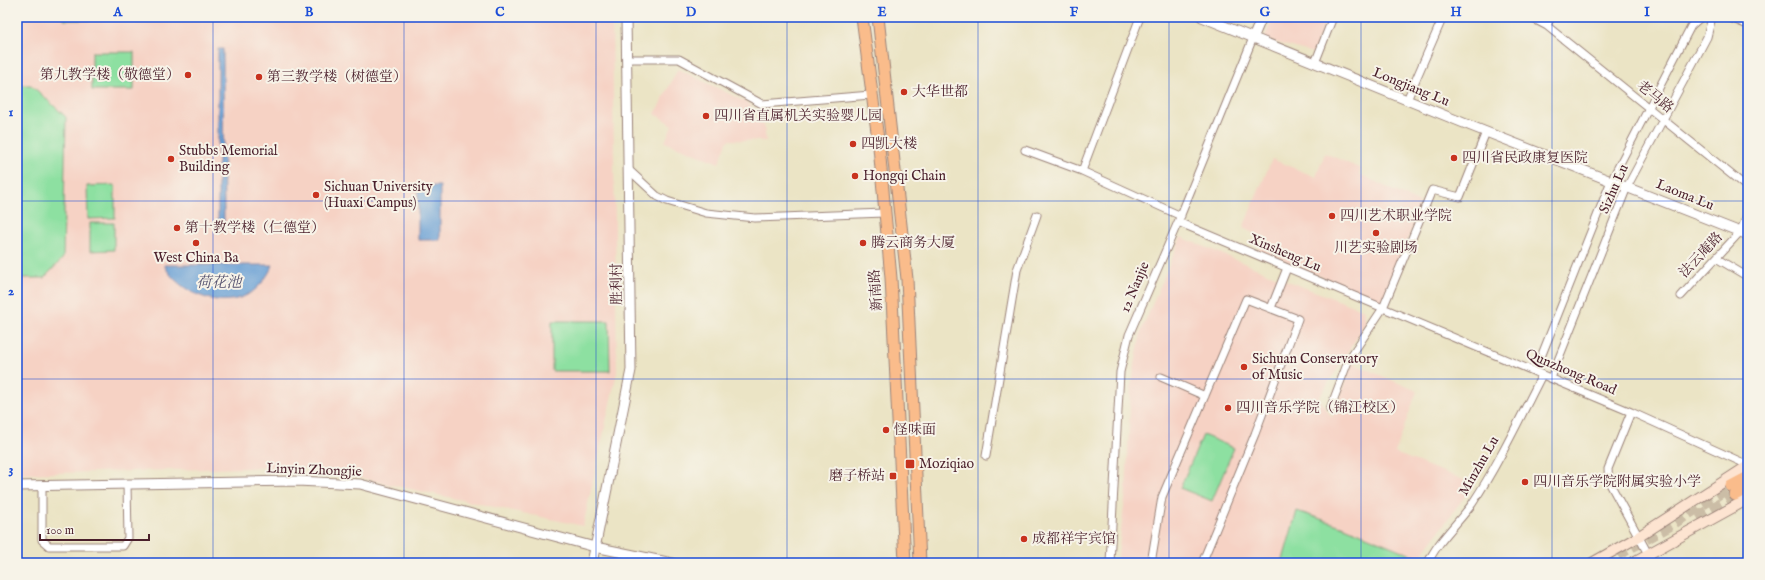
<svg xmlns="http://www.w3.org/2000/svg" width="1765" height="580" font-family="'IM FELL English','Noto Serif SC',serif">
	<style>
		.built { fill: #f6d2c4 }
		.green { fill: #8de0a1; stroke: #6c8066 }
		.water { fill: #669ed4; stroke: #585e80 }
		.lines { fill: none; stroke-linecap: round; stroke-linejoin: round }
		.primary-tunnel { stroke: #cbbda6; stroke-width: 11; stroke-dasharray: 11 5.5; stroke-linecap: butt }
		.minor-casing { stroke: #9a8278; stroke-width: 9 }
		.tertiary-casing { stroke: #9a8278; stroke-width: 11 }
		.secondary-casing { stroke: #9a8278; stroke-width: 12 }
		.primary-casing { stroke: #9a8278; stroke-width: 13 }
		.minor { stroke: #fff; stroke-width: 7 }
		.tertiary { stroke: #fff; stroke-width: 9 }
		.secondary { stroke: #fde4d1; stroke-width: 10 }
		.primary { stroke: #fabc8b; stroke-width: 11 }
		.grid { fill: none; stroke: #1d4ed8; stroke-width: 1; stroke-opacity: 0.55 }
		.poi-dot { fill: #c8321e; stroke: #f7f3e8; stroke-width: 1.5 }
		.labels { text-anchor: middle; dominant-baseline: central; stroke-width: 4; stroke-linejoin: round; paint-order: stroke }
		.poi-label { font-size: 14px; fill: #4a1f2b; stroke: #f7f3e8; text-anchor: start }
		.street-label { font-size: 14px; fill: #4a1f2b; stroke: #f7f3e8 }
		.water-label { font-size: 15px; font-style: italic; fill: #55526f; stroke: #f7f3e8 }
		.neatline { fill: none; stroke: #1d4ed8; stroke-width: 1.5 }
		.grid-label { font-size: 13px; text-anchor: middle; font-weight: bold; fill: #1d4ed8 }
	</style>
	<rect width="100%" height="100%" fill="#f7f3e8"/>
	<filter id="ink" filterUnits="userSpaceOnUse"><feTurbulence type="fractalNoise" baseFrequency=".025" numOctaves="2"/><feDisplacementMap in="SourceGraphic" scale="8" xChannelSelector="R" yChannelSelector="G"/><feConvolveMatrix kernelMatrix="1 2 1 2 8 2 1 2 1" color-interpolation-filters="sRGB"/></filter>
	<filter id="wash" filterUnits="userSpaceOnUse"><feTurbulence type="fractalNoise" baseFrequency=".012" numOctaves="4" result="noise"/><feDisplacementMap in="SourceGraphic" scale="16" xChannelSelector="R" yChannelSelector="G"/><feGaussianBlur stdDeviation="0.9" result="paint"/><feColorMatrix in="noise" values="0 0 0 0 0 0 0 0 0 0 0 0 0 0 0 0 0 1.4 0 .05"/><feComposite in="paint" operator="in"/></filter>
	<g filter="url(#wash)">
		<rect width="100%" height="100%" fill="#ebe4c5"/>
		<path class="built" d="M17,17H612L617,372L583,526L327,471L285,467L17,474Z
			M1273,17H1327L1313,53L1264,39Z
			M678,69L750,104L754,118L764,125L766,141L728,140L719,163L665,142L672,125L655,114Z
			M1325,153L1361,169L1359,174L1420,203L1408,240L1381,302L1258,250L1263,238L1243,228L1272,159L1316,177Z
			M1181,237L1282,279L1364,310L1366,323L1319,398L1332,418L1352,363L1417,391L1395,453L1474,484L1419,558L1347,528L1298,511L1282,563H1117L1126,491L1131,387L1141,331Z"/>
		<path class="green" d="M64,17H135V20H64Z
			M92,52H134V90H92Z
			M17,85H31L66,117L63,258L44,278H17Z
			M115,185V218L88,219L87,186Z
			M90,223H114V250L90,251Z
			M552,321H609L610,371H552Z
			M1203,435L1234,448L1212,501L1180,488Z
			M1297,511L1347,528L1419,558L1418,563H1282Z"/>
		<path class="water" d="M218,49H223L224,230H218Z
			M418,186H440V240H418Z
			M164,265H273C268,275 262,285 252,292C224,312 179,294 164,265Z"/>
	</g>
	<g filter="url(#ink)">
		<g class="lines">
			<path class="primary-tunnel" d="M1697,517L1735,495
				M1603,563L1673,524L1731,486"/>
			<defs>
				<path id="minor" d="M1530,17L1547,26L1748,188
					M1728,17L1748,25
					M1547,26L1551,17
					M627,59H679L762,104L871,95
					M1315,63L1333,17
					M1407,100L1443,17
					M1025,150L1082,171L1181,216
					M629,170L657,196L667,201L706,213L755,218L884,213
					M1082,171L1140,17
					M1178,222L1631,412L1748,465
					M1716,258L1748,277
					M1681,296L1740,232L1748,214
					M1271,308L1287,268
					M1535,372L1611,181L1691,26L1701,17
					M1161,377L1205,396
					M1551,378L1627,187L1707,37L1712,17
					M1330,409L1349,359L1383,308L1432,190L1460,197L1486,132
					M1631,412L1608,469L1609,482L1653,563
					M986,456L1017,270L1037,215
					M42,486V540L49,546H123L128,538L127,484
					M1110,563L1120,372L1129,335L1178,222L1253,38
					M1151,563L1162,497L1246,299L1298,319L1255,434L1202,563
					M1428,563C1436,543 1459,522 1472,504C1499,463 1520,418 1542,375"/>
				<path id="tertiary" d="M1202,17L1471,126L1748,235
					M1253,38L1262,17
					M17,486L297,481L360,484L595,547L672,563
					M592,563L631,370L626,17"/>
				<path id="secondary" d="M1592,563L1638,537L1748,466
					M1632,563L1748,499"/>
				<path id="primary" d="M862,17L879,147L891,278L905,563
					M878,17L907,279L920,563
					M1731,486L1748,477
					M1735,495L1748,488"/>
			</defs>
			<use href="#minor" class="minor-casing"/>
			<use href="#tertiary" class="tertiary-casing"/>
			<use href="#secondary" class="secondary-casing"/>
			<use href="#primary" class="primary-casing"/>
			<use href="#minor" class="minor"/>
			<use href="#tertiary" class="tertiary"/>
			<use href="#secondary" class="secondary"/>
			<use href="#primary" class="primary"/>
		</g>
	</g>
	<path class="grid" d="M213,17V563M404,17V563M596,17V563M787,17V563M978,17V563M1169,17V563M1361,17V563M1552,17V563M17,201H1748M17,379H1748"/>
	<g class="poi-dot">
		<circle cx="188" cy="75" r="4"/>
		<circle cx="259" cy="77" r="4"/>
		<circle cx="904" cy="92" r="4"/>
		<circle cx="706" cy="116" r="4"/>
		<circle cx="853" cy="144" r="4"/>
		<circle cx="1454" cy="158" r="4"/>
		<circle cx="171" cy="159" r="4"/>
		<circle cx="855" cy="176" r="4"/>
		<circle cx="316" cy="195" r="4"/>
		<circle cx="1332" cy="216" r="4"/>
		<circle cx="177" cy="228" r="4"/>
		<circle cx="1376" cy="233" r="4"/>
		<circle cx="196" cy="243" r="4"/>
		<circle cx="863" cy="243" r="4"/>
		<circle cx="1244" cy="367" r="4"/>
		<circle cx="1228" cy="408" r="4"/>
		<circle cx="886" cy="430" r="4"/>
		<rect x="905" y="459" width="10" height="10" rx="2"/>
		<rect x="889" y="472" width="8" height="8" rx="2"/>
		<circle cx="1525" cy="482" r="4"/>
		<circle cx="1024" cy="539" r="4"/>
	</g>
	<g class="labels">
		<g class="poi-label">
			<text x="180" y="75" text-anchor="end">第九教学楼（敬德堂）</text>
			<text x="267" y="77">第三教学楼（树德堂）</text>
			<text x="912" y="92">大华世都</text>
			<text x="714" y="116">四川省直属机关实验婴儿园</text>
			<text x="861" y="144">四凯大楼</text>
			<text x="179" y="151">Stubbs Memorial<tspan x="179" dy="16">Building</tspan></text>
			<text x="1462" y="158">四川省民政康复医院</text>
			<text x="863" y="176">Hongqi Chain</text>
			<text x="324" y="187">Sichuan University<tspan x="324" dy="16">(Huaxi Campus)</tspan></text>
			<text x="1340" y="216">四川艺术职业学院</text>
			<text x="185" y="228">第十教学楼（仁德堂）</text>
			<text x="871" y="243">腾云商务大厦</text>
			<text x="1376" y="248" text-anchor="middle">川艺实验剧场</text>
			<text x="196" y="258" text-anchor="middle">West China Ba</text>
			<text x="1252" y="359">Sichuan Conservatory<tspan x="1252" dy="16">of Music</tspan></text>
			<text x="1236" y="408">四川音乐学院（锦江校区）</text>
			<text x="894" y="430">怪味面</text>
			<text x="919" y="464">Moziqiao</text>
			<text x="885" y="476" text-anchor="end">磨子桥站</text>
			<text x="1533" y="482">四川音乐学院附属实验小学</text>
			<text x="1032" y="539">成都祥宇宾馆</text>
		</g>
		<g class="street-label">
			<text transform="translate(1411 87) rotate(22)">Longjiang Lu</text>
			<text transform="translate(1655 97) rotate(39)">老马路</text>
			<text transform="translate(1614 189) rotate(-66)">Sizhu Lu</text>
			<text transform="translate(1685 195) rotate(22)">Laoma Lu</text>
			<text transform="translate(1285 253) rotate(23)">Xinsheng Lu</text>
			<text transform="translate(1701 255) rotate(-47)">法云庵路</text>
			<text transform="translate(617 284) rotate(-91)">胜利村</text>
			<text transform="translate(1135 287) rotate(-67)">12 Nanjie</text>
			<text transform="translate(876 290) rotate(-94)">新南路</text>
			<text transform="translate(1571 372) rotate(23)">Qunzhong Road</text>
			<text transform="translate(1479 466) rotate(-60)">Minzhu Lu</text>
			<text transform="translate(314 470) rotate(2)">Linyin Zhongjie</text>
		</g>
		<g class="water-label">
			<text x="219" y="282">荷花池</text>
		</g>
	</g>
	<rect width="1765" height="580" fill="none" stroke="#f7f3e8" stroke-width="44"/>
	<path d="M40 534v6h109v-6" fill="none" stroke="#4a1f2b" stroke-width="2"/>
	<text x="46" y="534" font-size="12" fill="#4a1f2b" stroke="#f7f3e8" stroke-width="3" paint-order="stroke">100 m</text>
	<rect x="22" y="22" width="1721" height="536" class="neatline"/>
	<g class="grid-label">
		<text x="118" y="16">A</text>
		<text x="309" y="16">B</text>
		<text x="500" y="16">C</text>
		<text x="691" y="16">D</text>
		<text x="882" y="16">E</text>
		<text x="1074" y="16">F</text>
		<text x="1265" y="16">G</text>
		<text x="1456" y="16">H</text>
		<text x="1647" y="16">I</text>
		<text x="11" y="116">1</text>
		<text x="11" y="295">2</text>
		<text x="11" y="473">3</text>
	</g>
</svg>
